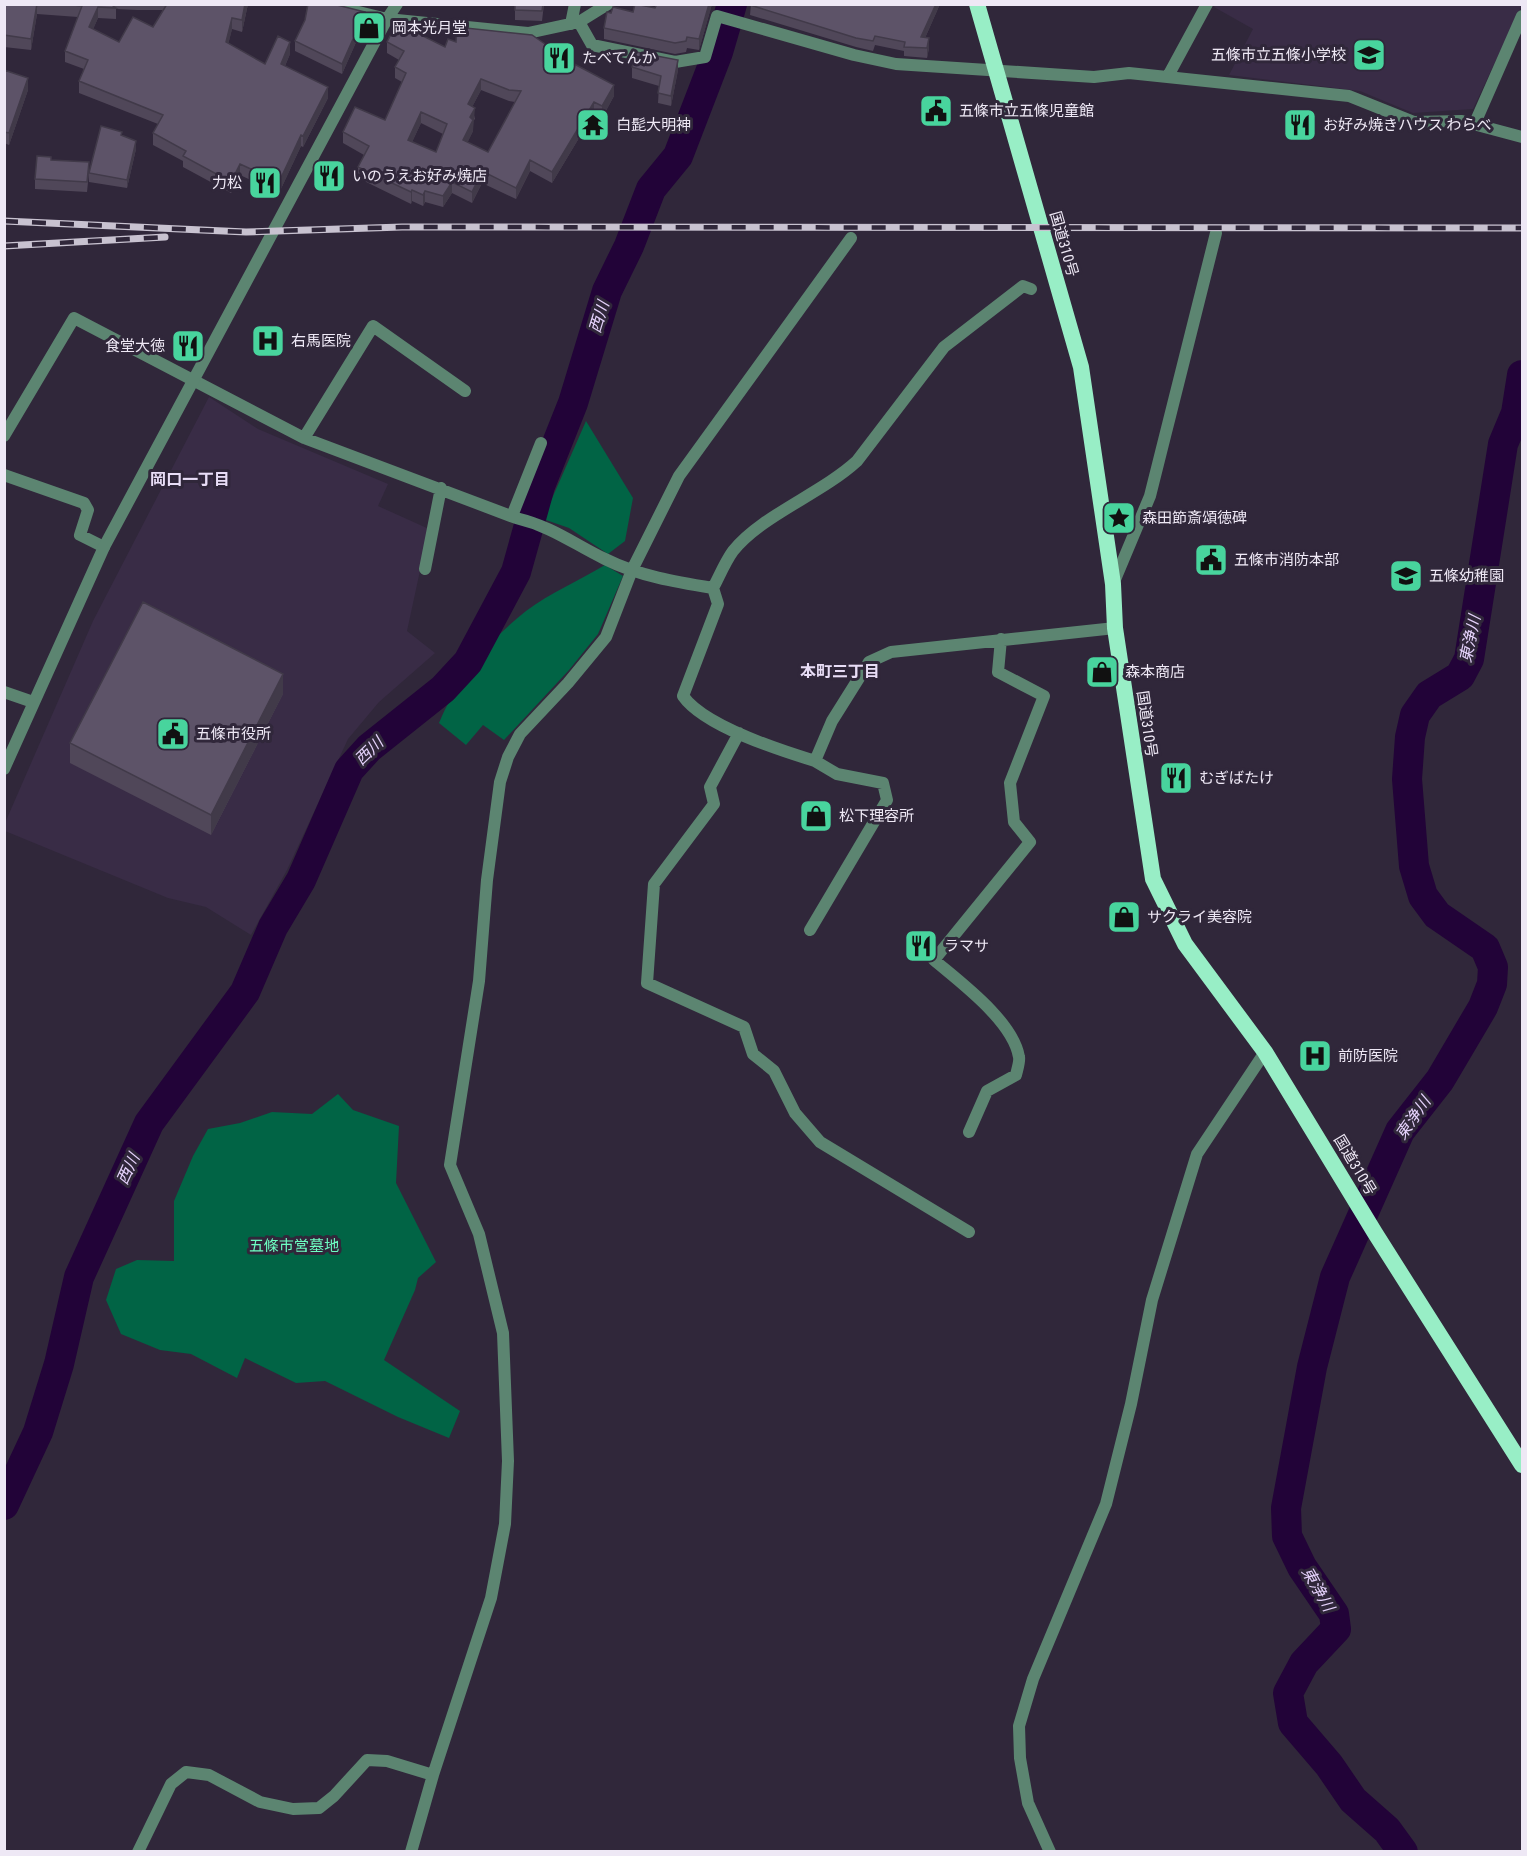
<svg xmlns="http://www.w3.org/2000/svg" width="1527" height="1856" font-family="'Roboto Condensed','Noto Sans JP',sans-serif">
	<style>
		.built { fill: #392c46 }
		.green { fill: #016445 }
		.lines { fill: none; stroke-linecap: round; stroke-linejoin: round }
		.river { stroke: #220338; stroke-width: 30 }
		.minor { stroke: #5c8571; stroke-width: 12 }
		.tertiary { stroke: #5c8571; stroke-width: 12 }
		.trunk { stroke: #98eec6; stroke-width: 16 }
		.rail-casing { stroke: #c8c2d0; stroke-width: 7 }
		.rail { stroke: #30273a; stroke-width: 4.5; stroke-dasharray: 14; stroke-linecap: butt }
		.wall { fill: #504759; fill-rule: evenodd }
		.shaded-wall { fill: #413a49 }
		.building { fill: #5d5368; stroke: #413a49; stroke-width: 1.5; fill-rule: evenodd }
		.labels { text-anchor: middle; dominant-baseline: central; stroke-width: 6; stroke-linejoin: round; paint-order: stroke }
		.poi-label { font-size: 15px; fill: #eee8f5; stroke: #30273a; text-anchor: start }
		.street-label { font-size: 15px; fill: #eee8f5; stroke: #30273a }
		.park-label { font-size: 15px; fill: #6dfec2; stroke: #30273a }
		.water-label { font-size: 16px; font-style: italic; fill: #e6d3fd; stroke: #30273a }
		.neighbourhood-label { font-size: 16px; font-weight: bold; fill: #e8ddf6; stroke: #30273a }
	</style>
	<rect width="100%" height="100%" fill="#30273a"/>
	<path class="built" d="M1216,4L1522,5L1473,109L1413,113L1360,91L1229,75L1253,29L1214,7Z
		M209,397L258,429L388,484L378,506L429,529L407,631L435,653L379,702L348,739L287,870L251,935L206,907L168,898L5,831V823L93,621Z"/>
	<path class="green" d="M586,421L633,498L625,541L608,554L569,528L543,519Z
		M605,565L623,576L598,634L569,670L504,740L483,725L466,745L439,723C457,680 489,640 526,611C550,593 580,580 605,565Z
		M338,1094L353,1110L399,1126L396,1183L436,1262L418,1278L415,1290L384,1360L460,1411L449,1438L398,1417L325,1381L296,1383L245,1358L237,1378L191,1354L160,1350L121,1334L106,1300L116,1269L137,1260L174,1261V1201L193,1156L208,1129L240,1123L272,1112L312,1114Z"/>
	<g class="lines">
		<path class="river" d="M4,1505L38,1432L59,1364L79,1277L149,1123L245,992L273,927L301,880L349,770L369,748L443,689L468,662L516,572L540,486L573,403L607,291L629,246L651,189L678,156L718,52L732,4
			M1403,1852L1387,1830L1353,1800L1329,1765L1293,1723L1288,1693L1304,1663L1336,1629L1334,1614L1302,1567L1287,1536L1286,1508L1312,1367L1335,1277L1400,1131L1440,1080L1483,1007L1492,984L1493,967L1485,948L1437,915L1423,896L1414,866L1407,779L1410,737L1415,715L1429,695L1460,676L1469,659L1503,444L1516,413L1522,375"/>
		<path class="minor" d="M326,4L387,19L528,33L579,22L608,4
			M387,19L397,4
			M579,22L592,45L675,62L705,57L717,16L854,55L896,64L1094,77L1129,73L1349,96L1414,122L1462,121L1522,137
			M571,24L575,4
			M1168,76L1207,4
			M1475,123L1522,16
			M1031,289L1023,286L944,347L857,461C821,494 762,515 733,551C725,562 719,577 713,588L718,604L683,696C704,726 779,750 815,761L832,721L869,662L891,652L1115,628
			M4,436L74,318L304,438L516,518C553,527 572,543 605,559C639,576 676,582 713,588
			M304,438L373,326L465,391
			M4,475L84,503L88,510L80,535L104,547
			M512,516L541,443
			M425,569L441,488
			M1114,582L1150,496L1216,233
			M4,692L33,702
			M739,733L710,787L714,804L654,884L647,983L744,1027L753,1054L774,1071L795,1113L820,1142L969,1232
			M810,930L887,800L883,783L837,774L815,761
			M969,1132L987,1091L1016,1075C1017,1070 1020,1062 1019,1057C1013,1021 960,982 934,960L1030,842L1014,822L1010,783L1044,696L998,672L1001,639
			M138,1852L171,1784L186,1772L209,1775L260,1802L293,1809L319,1808L334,1796L367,1760L387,1761L433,1775
			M411,1852L433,1775L491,1598L505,1524L508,1461L503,1333L479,1234L450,1165L479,981L487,880L500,782L508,757L520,734L568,683L606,637L632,570L679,476L851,238
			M1050,1852L1028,1803L1020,1758L1019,1726L1033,1679L1106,1504L1131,1404L1152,1300L1197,1154L1265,1052"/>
		<path class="tertiary" d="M4,769L104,547L387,19"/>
		<path class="trunk" d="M977,4L1081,367L1113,584L1115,628L1153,879L1185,944L1265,1052L1375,1233L1522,1465"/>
		<defs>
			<path id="rail" d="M4,221L246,232L402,227L1522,228
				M4,246L165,237"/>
		</defs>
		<use href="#rail" class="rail-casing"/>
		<use href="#rail" class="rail"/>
	</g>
	<path class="wall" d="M4,4H248L242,32L232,29L228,44L265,64L290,54L285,66L328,98L303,147L301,146L279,193L240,175L231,193L183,167V161L153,145V133L158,124L79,93V81L84,69L65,62V51L78,17L37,14L31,50L4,47ZM116,9L137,10H163L153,27L119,42L93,29L98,18L116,19Z
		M515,4H544L542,21L515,20Z
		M657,4H712L699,50L687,48L686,52L675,54L604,39V28L611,13L633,12L655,8Z
		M751,4H940L925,38L929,48L927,58L904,56V51L875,45L873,51L856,47L750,15Z
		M305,20L365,22L342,74L295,51V41Z
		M387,42L445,47L456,42L545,49L614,96L602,118L594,113L552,183L530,171L516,199L482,183L472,203L452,193L443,207L425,202L423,206L412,201L411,204L358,178V167L364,155L343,143V132L385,120L402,82L395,78V67L399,60L387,53ZM481,90L509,101L515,102L488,152L467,143L473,131V121L475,119L472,107ZM421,123L443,134L436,152L412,142Z
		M632,67L678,70L671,106L658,103L659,86L632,78Z
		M4,70L28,90L9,145L4,143Z
		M122,136L136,149L127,188L89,182V173Z
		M51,160L89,172L87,192L35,189V179Z
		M283,694L211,835L70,763V743Z"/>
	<path class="shaded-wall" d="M37,4V14L31,50V39Z
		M245,4H248L242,32V20Z
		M709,4H712L699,50V39Z
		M936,4H940L921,47V37Z
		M98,7V18L89,39V27Z
		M365,12V22L342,74V64Z
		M232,18V29L226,54V42Z
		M929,38V48L927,58V48Z
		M290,42V54L281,75V64Z
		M678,60V70L671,106V96Z
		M28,78V90L9,145V133Z
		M481,79V90L468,115V104Z
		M614,85V96L602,118V106Z
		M328,87V98L303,147V136Z
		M594,102V113L552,183V172Z
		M475,108L473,131L463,152V140L470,117Z
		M421,112V123L408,151V140Z
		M301,135V146L279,193V182Z
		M136,141V149L127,188V180Z
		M530,160V171L516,199V188Z
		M240,164V175L231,193V182Z
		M482,171V183L472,203V192Z
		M452,182V193L443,207V196Z
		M412,190V201L411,204V192Z
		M425,191V202L423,206V195Z
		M283,674V694L211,835V815Z"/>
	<path class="building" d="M4,4H37L31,39L4,35Z
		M64,4H110L116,8L98,7L89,27L119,42L133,17L153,27L167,4H245L242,20L232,18L226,42L265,64L278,36L290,42L281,64L328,87L303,136L301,135L279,182L240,164L231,182L183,156L186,151L153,133L163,115L79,81L88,60L65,51L82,6Z
		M308,4H333L365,12L342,64L295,41L305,20Z
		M515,4H543L542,11L515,10Z
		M635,4L655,8L657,4H709L699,39L687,37L686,41L675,43L604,28L607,12L611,13L613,7L633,12Z
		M751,4H936L921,37L929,38L927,48L904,47L905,42L875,36L873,41L856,38L750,5Z
		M397,23L445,47L448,39L456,42L457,27L532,35L545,44L544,48L614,85L602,106L594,102L552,172L530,160L516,188L482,171L472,192L452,182L443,196L425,191L423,195L412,190L411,192L358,167L369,146L343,132L355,107L385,120L406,73L395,67L404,51L387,42ZM481,79L509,90L521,91L488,152L463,140L473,120L470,117L475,108L468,104ZM421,112L447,124L436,152L408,140Z
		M636,52L678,60L671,96L658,93L661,76L632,67Z
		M4,70L28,78L9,133L4,132Z
		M101,126L122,132L121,135L136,141L127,180L89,173Z
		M37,156L51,157V160L89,162L87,182L35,179Z
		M143,602L283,674L211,815L70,743Z"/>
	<defs>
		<symbol id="shop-square" viewBox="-11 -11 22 22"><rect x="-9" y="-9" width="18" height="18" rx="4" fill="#48d49d" stroke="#30273a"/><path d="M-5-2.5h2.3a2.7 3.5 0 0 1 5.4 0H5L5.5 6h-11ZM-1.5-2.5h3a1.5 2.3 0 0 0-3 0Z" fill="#111"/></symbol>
		<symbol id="school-square" viewBox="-11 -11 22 22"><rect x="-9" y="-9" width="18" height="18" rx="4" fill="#48d49d" stroke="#30273a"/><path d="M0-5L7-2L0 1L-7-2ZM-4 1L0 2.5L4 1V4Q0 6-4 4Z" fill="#111"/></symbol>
		<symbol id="restaurant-square" viewBox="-11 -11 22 22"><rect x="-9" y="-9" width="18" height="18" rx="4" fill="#48d49d" stroke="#30273a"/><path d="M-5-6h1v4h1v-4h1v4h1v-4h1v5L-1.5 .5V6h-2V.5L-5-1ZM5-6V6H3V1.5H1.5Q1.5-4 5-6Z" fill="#111"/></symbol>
		<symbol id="civic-square" viewBox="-11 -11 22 22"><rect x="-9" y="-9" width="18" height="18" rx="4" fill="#48d49d" stroke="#30273a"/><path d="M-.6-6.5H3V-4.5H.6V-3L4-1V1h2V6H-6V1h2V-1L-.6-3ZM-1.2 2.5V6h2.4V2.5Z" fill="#111"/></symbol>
		<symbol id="temple-square" viewBox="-11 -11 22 22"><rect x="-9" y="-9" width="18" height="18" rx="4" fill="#48d49d" stroke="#30273a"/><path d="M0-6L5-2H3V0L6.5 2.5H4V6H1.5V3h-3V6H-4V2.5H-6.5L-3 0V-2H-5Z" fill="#111"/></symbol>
		<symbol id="hospital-square" viewBox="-11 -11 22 22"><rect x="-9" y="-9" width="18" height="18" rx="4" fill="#48d49d" stroke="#30273a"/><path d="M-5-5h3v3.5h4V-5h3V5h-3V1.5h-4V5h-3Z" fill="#111"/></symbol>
		<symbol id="sight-square" viewBox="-11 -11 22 22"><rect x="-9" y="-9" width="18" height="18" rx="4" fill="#48d49d" stroke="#30273a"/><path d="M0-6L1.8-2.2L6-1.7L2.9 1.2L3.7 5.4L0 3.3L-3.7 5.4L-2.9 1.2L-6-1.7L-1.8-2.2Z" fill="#111"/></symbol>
	</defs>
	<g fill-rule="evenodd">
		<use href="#shop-square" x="350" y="9" width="38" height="38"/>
		<use href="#school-square" x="1350" y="36" width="38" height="38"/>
		<use href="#restaurant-square" x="540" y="39" width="38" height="38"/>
		<use href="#civic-square" x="917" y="92" width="38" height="38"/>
		<use href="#temple-square" x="574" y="106" width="38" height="38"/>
		<use href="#restaurant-square" x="1281" y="106" width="38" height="38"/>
		<use href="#restaurant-square" x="310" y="157" width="38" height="38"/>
		<use href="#restaurant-square" x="246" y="164" width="38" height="38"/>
		<use href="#hospital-square" x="249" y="322" width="38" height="38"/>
		<use href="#restaurant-square" x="169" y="327" width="38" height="38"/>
		<use href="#sight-square" x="1100" y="499" width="38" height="38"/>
		<use href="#civic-square" x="1192" y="541" width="38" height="38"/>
		<use href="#school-square" x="1387" y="557" width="38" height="38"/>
		<use href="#shop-square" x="1083" y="653" width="38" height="38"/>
		<use href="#civic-square" x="154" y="715" width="38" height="38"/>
		<use href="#restaurant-square" x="1157" y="759" width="38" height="38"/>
		<use href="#shop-square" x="797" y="797" width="38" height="38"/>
		<use href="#shop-square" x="1105" y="898" width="38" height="38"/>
		<use href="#restaurant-square" x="902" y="927" width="38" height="38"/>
		<use href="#hospital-square" x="1296" y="1037" width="38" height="38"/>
	</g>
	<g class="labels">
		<g class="poi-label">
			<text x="392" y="28">岡本光月堂</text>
			<text x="1346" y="55" text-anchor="end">五條市立五條小学校</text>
			<text x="582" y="58">たべてんか</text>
			<text x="959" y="111">五條市立五條児童館</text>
			<text x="616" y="125">白髭大明神</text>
			<text x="1323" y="125">お好み焼きハウス わらべ</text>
			<text x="352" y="176">いのうえお好み焼店</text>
			<text x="242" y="183" text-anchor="end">力松</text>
			<text x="291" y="341">右馬医院</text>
			<text x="165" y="346" text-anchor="end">食堂大徳</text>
			<text x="1142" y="518">森田節斎頌徳碑</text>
			<text x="1234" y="560">五條市消防本部</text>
			<text x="1429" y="576">五條幼稚園</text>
			<text x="1125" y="672">森本商店</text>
			<text x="196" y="734">五條市役所</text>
			<text x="1199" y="778">むぎばたけ</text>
			<text x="839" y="816">松下理容所</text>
			<text x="1147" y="917">サクライ美容院</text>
			<text x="944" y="946">ラマサ</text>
			<text x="1338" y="1056">前防医院</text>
		</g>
		<g class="street-label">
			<text transform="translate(1064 244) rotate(74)">国道310号</text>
			<text transform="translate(1147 724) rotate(82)">国道310号</text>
			<text transform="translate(1355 1165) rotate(59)">国道310号</text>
		</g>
		<g class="park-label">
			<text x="294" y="1246">五條市営墓地</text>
		</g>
		<g class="water-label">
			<text transform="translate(599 317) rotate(-73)">西川</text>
			<text transform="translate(1470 639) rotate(-78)">東浄川</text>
			<text transform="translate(369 751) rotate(-44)">西川</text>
			<text transform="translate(1413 1118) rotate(-55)">東浄川</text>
			<text transform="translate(128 1169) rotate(-65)">西川</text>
			<text transform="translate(1318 1589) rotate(60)">東浄川</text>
		</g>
		<g class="neighbourhood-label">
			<text x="190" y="479">岡口一丁目</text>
			<text x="840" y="671">本町三丁目</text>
		</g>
	</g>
	<rect width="1527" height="1856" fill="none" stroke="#eee8f5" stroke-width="12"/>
</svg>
